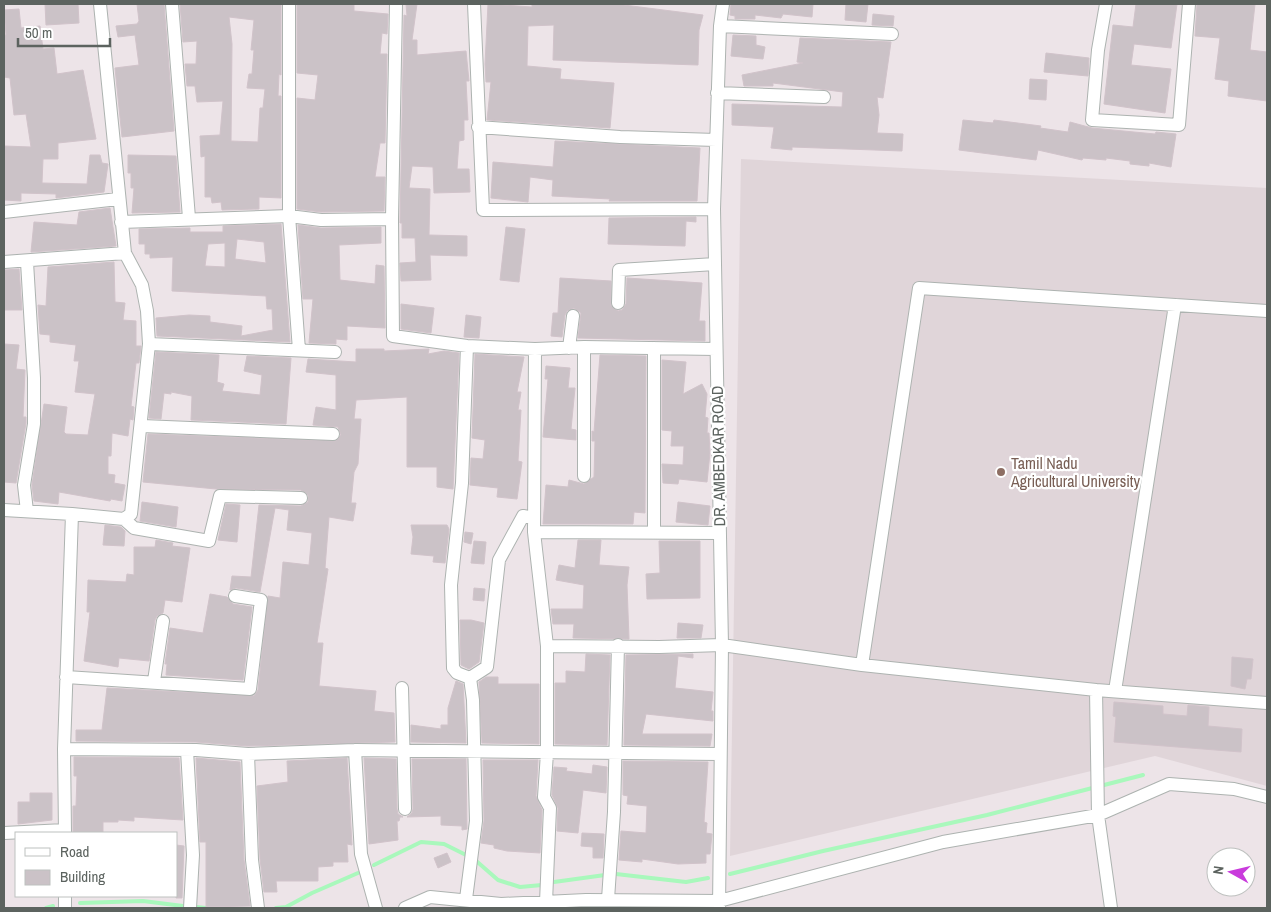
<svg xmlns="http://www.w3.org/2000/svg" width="1271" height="912" font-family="'Archivo Narrow',sans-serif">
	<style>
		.education { fill: #e0d5d9 }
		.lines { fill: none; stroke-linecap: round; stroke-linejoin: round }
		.stream { stroke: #a9f8bc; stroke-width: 4 }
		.building { fill: #cbc2c7; stroke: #d1c3ca; fill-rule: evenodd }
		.minor-casing { stroke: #adb3b0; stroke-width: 14 }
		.minor { stroke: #fff; stroke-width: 12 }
		.education-dot { fill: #8d6e63; stroke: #fff; stroke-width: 2 }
		.labels { text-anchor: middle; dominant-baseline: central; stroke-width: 4.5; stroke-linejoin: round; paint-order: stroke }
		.street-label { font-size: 16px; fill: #5c635f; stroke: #fff }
		.education-label { font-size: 16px; fill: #785e54; stroke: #fff; text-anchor: start }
	</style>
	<rect width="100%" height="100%" fill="#ede4e8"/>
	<path class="education" d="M741,159L1267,188V786L1155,756L730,856Z"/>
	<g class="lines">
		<path class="stream" d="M474,859L498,880L520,887L542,885
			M374,865L421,842L444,844L466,855
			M616,874L686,882L708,878
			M730,874L823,851L987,815L1143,775
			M554,882L605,875
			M80,903L143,901L183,906
			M196,907L206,908
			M46,908L53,906
			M276,908L286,907L312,893L358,873"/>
	</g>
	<path class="building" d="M45,4H78L79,23L46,25Z
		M137,4H164L174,131L122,137L115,68L139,65L135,35L118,37L116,26L137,24L139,21Z
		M180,4H281V75L279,74L278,96H281V198L259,197V209L222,210L221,202L212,203L211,197H205V156L201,157L200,136L220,135L223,101L197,102L195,86H187L185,64H196L197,41L183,42ZM229,17L254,20L251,50H254L252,74H249L247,88L265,89L263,108H260L258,142L231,141L232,44Z
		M297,4H354V11L388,14L387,34L382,33L380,54H387L385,143H380L375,177H385L384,211L321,212L297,209V98L315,100L318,75L297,73Z
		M406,4H417L412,40H417V55L466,51L469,81H466L468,120H464V140L459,141L457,169H469L470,192L434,193L433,167L412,166L409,188L430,189L429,235L467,236V256L430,255L431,280L401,281L400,263L416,262L415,238H402V223H400L404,15L407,16Z
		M488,4L532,7V4H616L703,15L699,30L698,65L553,60L554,25L528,26L527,66L561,69L560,79L614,83L610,128L487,120L491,82H486L485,64Z
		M731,4H813L812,17L783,14L781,18L755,15V19H735V16L730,15Z
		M846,4H868L866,22L845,20Z
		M1136,4H1177L1171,48L1134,44L1131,65L1171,69L1165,113L1104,104L1113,25L1133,27Z
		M1197,4H1255L1250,50L1267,52V101L1228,96L1229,81L1215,79L1220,38L1195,36Z
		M19,9L21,28L40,26L43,49L54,48L57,74L83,70L96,139L58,143V159H43L42,183L87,184L90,155H100L102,163L108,164L104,192L56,198V194L21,193V201L4,200V146L31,147L26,114L14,115L10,78L4,77V35H6L4,10Z
		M873,14L894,16L893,26L872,25Z
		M733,35L756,36V45L765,47L763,59L731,56Z
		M800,38L891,42L883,98L877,97L879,115L877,133L903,134L902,151L792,147V150L771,148L774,127L732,125V104L842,107L843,92L773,83V86H744L742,75L803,63L797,62Z
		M1046,53L1089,58L1088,76L1044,72Z
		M1030,79L1047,80L1046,100L1029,99Z
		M963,120L993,123L994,120L1041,126L1040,128L1068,132L1070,122L1092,128L1155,134L1156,132L1176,134L1171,167L1149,163V166L1130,164V161L1106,158V160L1083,158L1082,160L1038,150L1036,160L959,150Z
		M555,141L700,148L697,201H609L610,199L552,196L553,180L530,177L528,202L491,198L493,162L553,167Z
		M128,155L176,156L180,212L132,213L134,188H131V173H128Z
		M110,208L116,246L31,252L34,222L77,225L79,212Z
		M696,217V222L686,221L685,246L608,244L609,218Z
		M281,224L290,342L157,336L156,318L189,315L210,316V322L242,326L241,336L273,330L272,309H267L266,296L172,291L173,257L150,258V254H145V244H139V229L190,228V232H223V226ZM237,239L264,242L266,263L235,259ZM225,243V267L205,266L208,244Z
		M298,225L321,228L381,227V243L339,245L340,280L375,284L376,265L384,266L385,328L347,326V340L336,339V344L309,343L313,299H303Z
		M506,227L525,229L519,282L500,280Z
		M114,262L115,302L125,303L123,320L136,321V346H141L139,363H136L131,406L134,407L133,420L130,419L128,436L112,433L111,456H108V474L115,475L114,483L125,485L122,501L111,499L110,501L59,492L58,504L34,501L32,485L44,404L67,407L64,432L66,434L88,435L95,394L75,392L79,361H74L76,345L50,342V335L40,334L38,305L46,306L48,267Z
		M19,269L22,310H4V270Z
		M560,278L611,281V306L618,311L622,310L626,304L627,278L702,283L699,321H705V341L578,338L581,313L574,308L567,311L565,315L562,337L551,336L553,313H558Z
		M401,304L434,308L431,333L401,329Z
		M466,315L481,317L479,338L464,337Z
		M4,344L19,345L16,369L25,370L23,417H26V423L16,483L4,482Z
		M356,349H384V351L429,349L428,354L444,351L459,353L453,489L437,487V467H407V397L356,400L354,419H361L358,464L354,472L351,503H356L353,521L329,517L325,568L328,569L317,643H323L319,686L376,691L374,711L394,713L395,742L248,746L196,742L76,741V730H102L107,688L254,696L258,690L268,596L280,598L283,562L309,565L312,533L287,530L289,510L275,508L260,592L236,588L230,590L232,576L251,577L259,505L301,506L308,502V495L301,490L216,489L143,482L148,434L336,441L341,435L338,427L313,425L316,407L336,410V375L306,372L308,359L356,362Z
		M156,352L219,355L217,382L224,384L222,391L260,395L262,375L244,371L247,356L291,358L286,424L191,420L192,396L171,392V394L164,393L161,419L149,418Z
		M475,354L524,357L517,392H521L518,410H521L518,461L522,462L517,499L497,497L498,488L470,485L471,458L483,459L485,440L472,438Z
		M600,355L646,356L645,513L634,512L633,524H543L546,485L568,487L569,480L584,484L594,477L595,441H592V431L594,432Z
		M662,360L686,362L683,394L702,384L707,394L705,417L708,418L707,433H709L710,453L707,482L679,479L678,484L663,483L662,464L683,465L684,446H671L672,431L662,430Z
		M546,366L570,368L568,388H575L571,429L576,430V440L543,437L548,379H545Z
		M142,502L178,507L176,527L140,521Z
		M678,502L710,506L708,525L676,522Z
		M226,504L240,505L237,542L218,540Z
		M105,525L121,527L125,531L124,546L103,545Z
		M411,525H447L449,529L445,563L433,562L434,556L411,554L413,537Z
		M465,532L473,533L471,544L464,542Z
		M156,540L173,543L172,546L190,548L182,602L165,600L163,613L157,616L155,620L149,661L119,658L118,667L84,661L90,612H87L88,580L126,582L127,574L134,575V547H155Z
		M578,540H601L599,565L629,567L627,585L629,639L573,638L574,624H553L551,609H583L584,585L556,580L559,565L575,568Z
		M474,541L486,542L484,564L471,563Z
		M659,541H700V598L647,599L646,574L660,573Z
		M474,588L485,589L484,601L473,600Z
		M210,594L227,597L233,604L252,607L243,680L166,675L167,664H165L170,628L203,633Z
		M460,620H471L484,623L479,662L469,669L461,665Z
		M678,623L703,625L701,638H677Z
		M586,654L610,655L607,745L555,744V683H566V671L585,672Z
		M693,654V658L678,656L675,688L713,692L711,711H713V721L646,714L642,734H712L710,746L624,745L626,655Z
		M1232,657L1253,659L1251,679H1247L1245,689L1231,686Z
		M486,677H498V684H539V744L482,743L479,682Z
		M456,681L463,684L466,743L411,742V725L441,729V725H448V708Z
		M1114,702L1163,706V714L1187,716L1188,705L1209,707L1208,726L1242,729L1241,752L1114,742L1116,717L1113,716Z
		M74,757L179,758L183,820L134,817V821L118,820V822H103V833H73V806H76L77,776H74Z
		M196,758L240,762L244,860L250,906L206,907V842H200Z
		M347,758L352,845L347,844L348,862H333V866L318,867V881H276L277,892H264L260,859L257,786L288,782L287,761Z
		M364,758L396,759L397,809L398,814L403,817H400L399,821H397L398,840L369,844Z
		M412,759H466L467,829L462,830V826L441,825V816L407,817L412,813L413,809Z
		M483,760H538L536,796L542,810L540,853L507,851L494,848V845L481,843L484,821Z
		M623,761L708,762L704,822L707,823L706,833L712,834L710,854H706V863L678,864L642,859V862L619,860L621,831L646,833L647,806L627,804L628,796L623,795Z
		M593,765L607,767L606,793L583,790L578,833L557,831L558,808L552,795L554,767L567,768L566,771L592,774Z
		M30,793H52V820L18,824V802H30Z
		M582,833L604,834L603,858H593V847L581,846Z
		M176,845L184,846L182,898H176Z
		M447,853L451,862L438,868L434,858Z"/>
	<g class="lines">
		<defs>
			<path id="minor" d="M172,4L189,218
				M289,4V216L299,350
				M396,4L392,219L393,336L467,346L535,349L584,347L716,349
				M474,4L483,210L714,209
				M1106,4L1098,50L1092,120L1179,125L1189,4
				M720,26L892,34
				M717,93L824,97
				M478,127L620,137L716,140
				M4,212L118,199
				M121,222L289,216L321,220L392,219
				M4,262L125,253
				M618,303L619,270L715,264
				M149,344L335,352
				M569,348L573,316
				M535,349L534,532L720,533
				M142,426L333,434
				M584,476V347
				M4,510L72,514
				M27,511L24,485L34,424V378L27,262
				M124,519L134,528L209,541L220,496L301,498
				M654,531V348
				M534,532L547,646V753L544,797L550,808L546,902
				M547,646L659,647L722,645L862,665L1096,690
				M862,665L919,288L1267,311
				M66,677L250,689L261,600L235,596
				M470,678L487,667L499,560L523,516L534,518
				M154,681L163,621
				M402,688L405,809
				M1115,691L1175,305
				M64,749L196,750L248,754L252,860L258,908
				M187,750L193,855L190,908
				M355,750L361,854L376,908
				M248,754L355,750L719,754
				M4,833L65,830
				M65,833L64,749L72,514L124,519L131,514L149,344L147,311L142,285L125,253L100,4
				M466,899L476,821L473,700L470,678L457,673L453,668L451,585L462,483L467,346
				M608,899L614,812L618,645
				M65,908V896
				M405,908L430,897L501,904L586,900L719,901L943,842L1098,815L1169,784L1234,789L1267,797
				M719,908L722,645L714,209L720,26L723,4
				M1111,908L1098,815L1096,690L1267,703"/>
		</defs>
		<use href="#minor" class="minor-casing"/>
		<use href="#minor" class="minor"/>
	</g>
	<circle class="education-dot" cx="1001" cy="472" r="5"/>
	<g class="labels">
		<g class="street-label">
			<text transform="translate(718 456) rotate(-91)">DR. AMBEDKAR ROAD</text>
		</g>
		<g class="education-label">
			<text x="1011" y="463">Tamil Nadu<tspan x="1011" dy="18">Agricultural University</tspan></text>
		</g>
	</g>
	<rect width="1271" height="912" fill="none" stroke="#5c635f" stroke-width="10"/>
	<rect x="15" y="832" width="162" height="65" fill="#ffffff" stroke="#bec1bf"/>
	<rect x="25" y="848" width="25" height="8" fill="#ffffff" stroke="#bec1bf"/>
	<text x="60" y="857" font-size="15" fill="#5c635f">Road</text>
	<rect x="25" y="870" width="25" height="15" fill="#cbc2c7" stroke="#bec1bf"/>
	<text x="60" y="882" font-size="15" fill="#5c635f">Building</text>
	<g transform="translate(1231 872) rotate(278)"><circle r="24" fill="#ffffff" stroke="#bec1bf"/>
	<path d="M0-4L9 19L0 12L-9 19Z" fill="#c93bdc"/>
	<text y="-8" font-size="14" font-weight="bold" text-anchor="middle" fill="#5c635f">N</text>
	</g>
	<path d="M18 38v8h92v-8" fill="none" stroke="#5c635f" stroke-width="2.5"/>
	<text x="25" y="38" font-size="15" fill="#5c635f" stroke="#ffffff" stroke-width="4" paint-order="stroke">50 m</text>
</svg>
